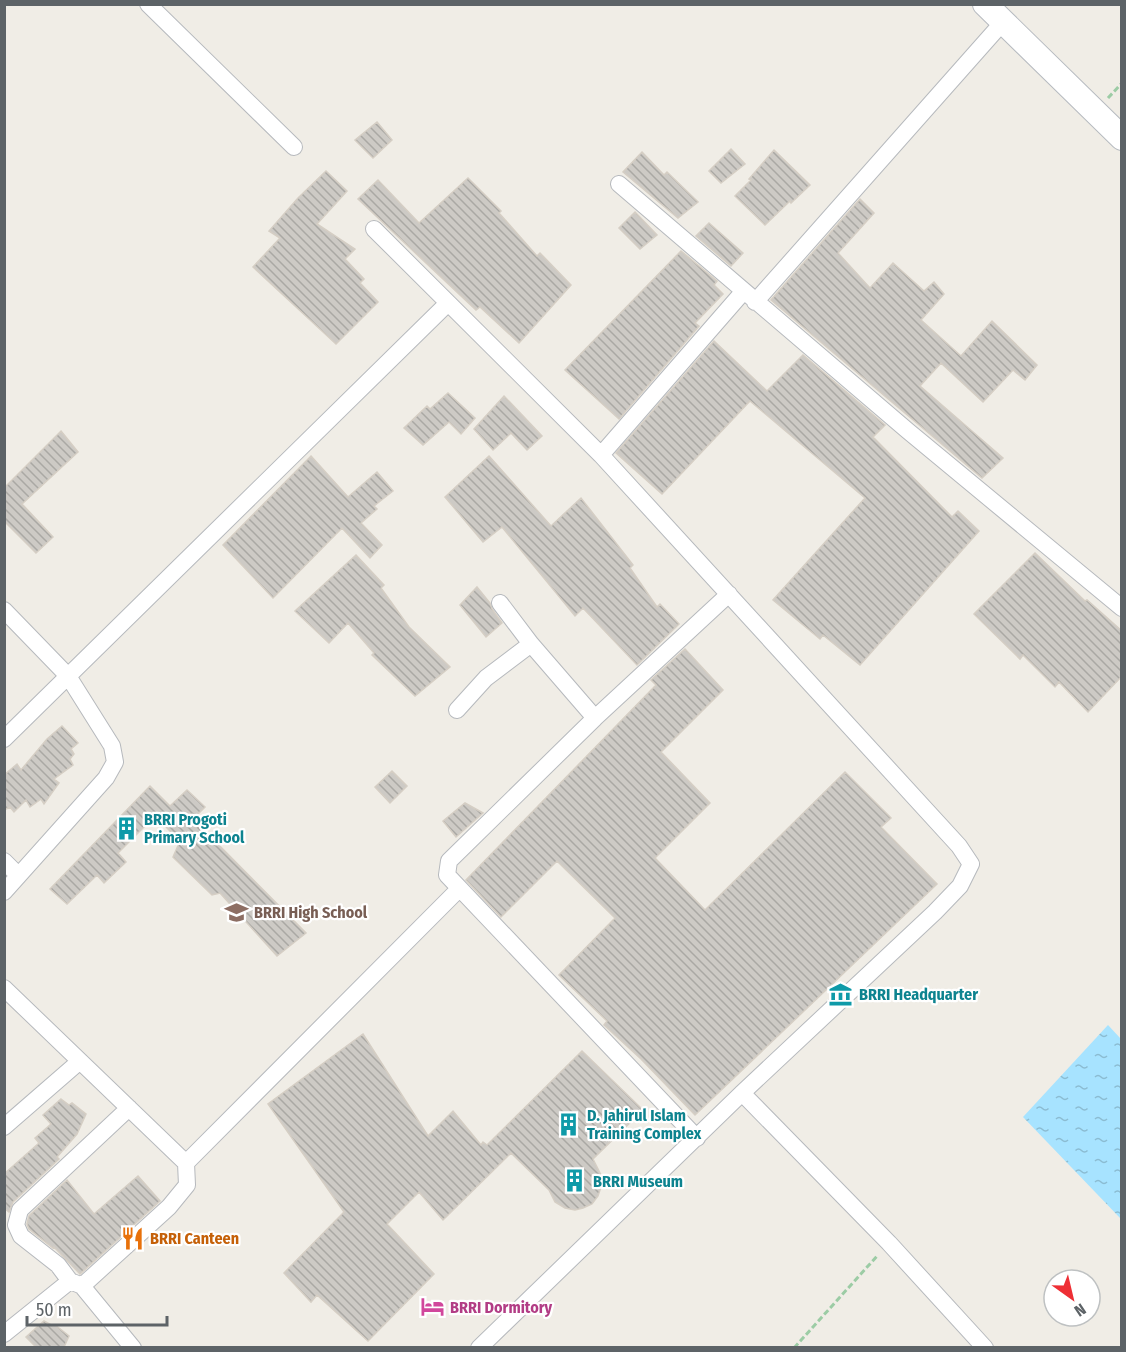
<svg xmlns="http://www.w3.org/2000/svg" width="1126" height="1352" font-family="'Fira Sans Condensed',sans-serif">
	<style>
		.water { fill: url(#water-ripples) }
		.building { fill: url(#building-back-hatch); stroke: #d5cec4; stroke-width: 1.5 }
		.lines { fill: none; stroke-linecap: round; stroke-linejoin: round }
		.street-casing { stroke: #b6b9bd; stroke-width: 18 }
		.secondary-casing { stroke: #b7bbc0; stroke-width: 26 }
		.path { stroke: #9ccca5; stroke-width: 3; stroke-dasharray: 6 3; stroke-linecap: butt }
		.street { stroke: #fff; stroke-width: 16 }
		.secondary { stroke: #fff; stroke-width: 24 }
		.labels { text-anchor: middle; dominant-baseline: central; stroke-width: 4.5; stroke-linejoin: round; paint-order: stroke }
		.culture-label { font-size: 16px; font-weight: bold; fill: #0d838f; stroke: #fff; text-anchor: start }
		.education-label { font-size: 16px; font-weight: bold; fill: #785e54; stroke: #fff; text-anchor: start }
		.food-label { font-size: 16px; font-weight: bold; fill: #c56008; stroke: #fff; text-anchor: start }
		.hotel-label { font-size: 16px; font-weight: bold; fill: #b23c85; stroke: #fff; text-anchor: start }
	</style>
	<defs>
		<pattern id="water-ripples" width="26" height="14" patternUnits="userSpaceOnUse" patternTransform="scale(1.5)"><rect width="26" height="14" fill="#a7e3ff"/><path d="M2 4q2-2 4 0t4 0M15 11q2-2 4 0t4 0" fill="none" stroke="#8bbcd2"/></pattern>
		<pattern id="building-back-hatch" width="6" height="6" patternUnits="userSpaceOnUse" patternTransform="scale(1.5)"><rect width="6" height="6" fill="#cdcac5"/><path d="M-1 5l2 2M0 0l6 6M5-1l2 2" fill="none" stroke="#aaa8a4"/></pattern>
	</defs>
	<rect width="100%" height="100%" fill="#f0ede6"/>
	<path class="water" d="M1108,1025L1121,1039V1219L1023,1117Z"/>
	<path class="building" d="M377,122L392,140L373,158L355,140Z
		M731,149L745,164L721,183L709,171Z
		M774,150L810,185L791,203L790,201L765,225L735,196L751,180L749,179Z
		M642,152L664,175L667,172L698,202L678,218L623,172Z
		M326,171L347,191L317,224L355,249L345,259L364,279L360,283L378,302L336,344L253,267L280,238L269,231L298,198Z
		M468,178L501,211L499,213L537,256L540,253L571,285L519,343L480,307L476,310L358,199L378,180L419,223Z
		M860,199L874,213L838,253L870,288L893,263L924,291L934,282L944,294L921,320L961,356L992,321L1037,365L1025,380L1013,370L983,402L941,363L920,386L1003,458L982,478L771,300Z
		M635,212L657,235L640,249L619,228Z
		M709,223L743,253L731,266L696,236Z
		M681,251L717,281L714,285L723,294L695,323L699,326L619,419L565,370Z
		M714,341L767,391L803,355L885,425L873,437L952,517L958,511L979,531L860,665L823,635L820,639L773,600L865,498L750,401L662,494L616,453Z
		M448,393L475,418L461,434L449,422L423,445L404,428L427,406L430,409Z
		M504,396L542,436L527,450L511,433L493,450L474,429Z
		M61,431L78,452L22,504L53,537L36,553L4,521V488Z
		M311,456L348,497L377,472L393,491L374,506L377,509L361,523L382,545L370,558L342,528L273,598L223,545Z
		M489,456L551,526L581,498L633,565L630,568L657,607L660,604L679,624L637,665L583,608L575,616L502,527L483,542L445,497Z
		M1035,553L1085,601L1087,600L1122,631V676L1088,712L1059,682L1055,687L1023,655L1020,659L974,614Z
		M356,555L384,585L381,588L409,627L450,667L415,696L372,655L374,653L348,623L329,643L295,611Z
		M477,587L490,603L492,609L502,623L486,637L460,605Z
		M685,649L723,690L661,752L710,803L655,858L705,910L845,772L891,818L881,827L937,884L695,1115L641,1059L604,1025L607,1021L559,975L615,918L557,861L501,917L466,880L656,685L651,680Z
		M62,726L78,743L71,749L74,754L70,759L73,765L54,779L59,783L44,804L41,799L30,807L26,800L14,812L10,807L4,810V775L17,764L21,770L47,739Z
		M392,771L407,786L390,803L375,787Z
		M150,786L170,806L187,790L205,807L194,818L204,830L306,933L277,956L220,893L212,895L173,857L180,841L155,816L118,853L126,862L104,883L97,875L67,904L50,889Z
		M465,803L483,813L456,837L443,821Z
		M363,1034L428,1136L453,1111L481,1145L483,1142L487,1145L582,1051L643,1110L593,1159L601,1175L602,1184L598,1196L592,1204L583,1208L575,1210L565,1208L555,1202L549,1190L511,1153L443,1220L419,1192L387,1224L434,1274L368,1341L317,1295L311,1302L284,1273L344,1212L268,1104Z
		M61,1099L69,1105L72,1103L86,1114L77,1134L57,1157L59,1159L13,1202L9,1212L4,1208V1174L39,1143L35,1138L51,1124L43,1115Z
		M138,1176L160,1201L80,1274L54,1247L53,1248L29,1229L27,1224L29,1216L67,1180L94,1214Z
		M44,1321L53,1326L55,1325L69,1336L64,1347H36L26,1337Z"/>
	<g class="lines">
		<defs>
			<path id="street" d="M148,4L294,147
				M619,184L908,431L1122,608
				M374,229L601,455L959,846L971,864L960,886L935,912L742,1093L479,1348
				M755,302L1003,22
				M601,455L743,292
				M500,603L531,644L595,718
				M4,610L68,676L112,746L115,762L106,778L4,892
				M457,710L486,678L531,644
				M4,739L448,303
				M4,861L18,875
				M4,988L186,1163L187,1185L169,1207L82,1286L133,1348
				M742,1093L889,1243L985,1348
				M4,1127L80,1061
				M697,1138L447,875L449,861L595,718L729,594
				M186,1163L459,889
				M70,1281L58,1265L21,1236L16,1225L20,1210L129,1108
				M4,1334L70,1281L80,1285"/>
			<path id="secondary" d="M985,4L1122,138"/>
		</defs>
		<use href="#street" class="street-casing"/>
		<use href="#secondary" class="secondary-casing"/>
		<path class="path" d="M1108,98L1122,83
			M794,1348L878,1255"/>
		<use href="#street" class="street"/>
		<use href="#secondary" class="secondary"/>
	</g>
	<defs>
		<symbol id="building-bare" viewBox="-9 -9 18 18"><path d="M-4-6H4V6H1V3H-1V6H-4ZM-2.5-4.3h1.7v1.8h-1.7ZM.8-4.3h1.7v1.8H.8ZM-2.5-1h1.7V.8h-1.7ZM.8-1h1.7V.8H.8Z" fill="#0f9aa8" stroke="#fff" stroke-width="2.5" paint-order="stroke"/></symbol>
		<symbol id="school-bare" viewBox="-9 -9 18 18"><path d="M0-5L7-2L0 1L-7-2ZM-4 1L0 2.5L4 1V4Q0 6-4 4Z" fill="#8d6e63" stroke="#fff" stroke-width="2.5" paint-order="stroke"/></symbol>
		<symbol id="museum-bare" viewBox="-9 -9 18 18"><path d="M0-6L6-3V-2H-6V-3ZM-5-1h2V3h-2ZM-1-1h2V3h-2ZM3-1h2V3H3ZM-6 4H6V6H-6Z" fill="#0f9aa8" stroke="#fff" stroke-width="2.5" paint-order="stroke"/></symbol>
		<symbol id="restaurant-bare" viewBox="-9 -9 18 18"><path d="M-5-6h1v4h1v-4h1v4h1v-4h1v5L-1.5 .5V6h-2V.5L-5-1ZM5-6V6H3V1.5H1.5Q1.5-4 5-6Z" fill="#e8710a" stroke="#fff" stroke-width="2.5" paint-order="stroke"/></symbol>
		<symbol id="hotel-bare" viewBox="-9 -9 18 18"><path d="M-6-4.5h1.5V1H6V5H4.5V3h-9V5H-6ZM-4 0a1.8 1.8 0 1 1 3.6 0ZM.5 0V-2.5h3Q6-2.5 6 0Z" fill="#d1479c" stroke="#fff" stroke-width="2.5" paint-order="stroke"/></symbol>
	</defs>
	<g fill-rule="evenodd">
		<use href="#building-bare" x="110" y="812" width="33" height="33"/>
		<use href="#school-bare" x="220" y="896" width="33" height="33"/>
		<use href="#museum-bare" x="824" y="978" width="33" height="33"/>
		<use href="#building-bare" x="552" y="1108" width="33" height="33"/>
		<use href="#building-bare" x="558" y="1164" width="33" height="33"/>
		<use href="#restaurant-bare" x="116" y="1222" width="33" height="33"/>
		<use href="#hotel-bare" x="416" y="1290" width="33" height="33"/>
	</g>
	<g class="labels">
		<g class="culture-label">
			<text x="144" y="819">BRRI Progoti<tspan x="144" dy="18">Primary School</tspan></text>
			<text x="859" y="994">BRRI Headquarter</text>
			<text x="587" y="1115">D. Jahirul Islam<tspan x="587" dy="18">Training Complex</tspan></text>
			<text x="593" y="1181">BRRI Museum</text>
		</g>
		<g class="education-label">
			<text x="254" y="912">BRRI High School</text>
		</g>
		<g class="food-label">
			<text x="150" y="1238">BRRI Canteen</text>
		</g>
		<g class="hotel-label">
			<text x="450" y="1307">BRRI Dormitory</text>
		</g>
	</g>
	<rect width="1126" height="1352" fill="none" stroke="#5d6367" stroke-width="12"/>
	<g transform="translate(1072 1298) rotate(146)"><circle r="28" fill="#ffffff" stroke="#bec1c2" stroke-width="1.5"/>
	<path d="M0-4.5L10 22L0 15L-10 22Z" fill="#ee2f35"/>
	<text y="-9" font-size="16" font-weight="bold" text-anchor="middle" fill="#5d6367">N</text>
	</g>
	<path d="M27 1316v9h140v-9" fill="none" stroke="#5d6367" stroke-width="3"/>
	<text x="36" y="1316" font-size="18" fill="#5d6367" stroke="#ffffff" stroke-width="4.5" paint-order="stroke">50 m</text>
</svg>
